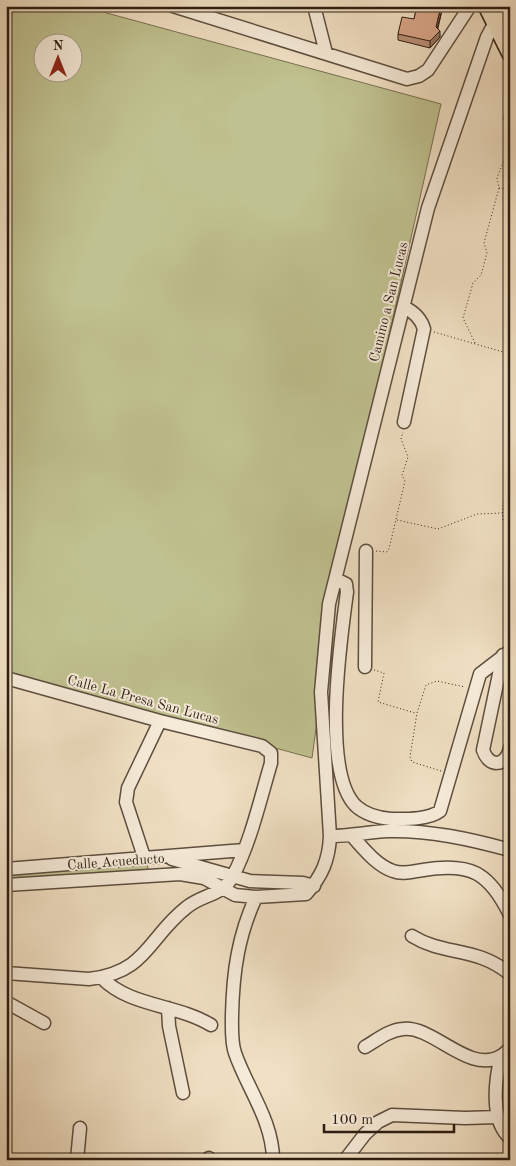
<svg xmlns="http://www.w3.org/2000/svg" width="516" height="1166" font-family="'Old Standard TT',serif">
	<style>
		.green { fill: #c0c190; stroke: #766f51; fill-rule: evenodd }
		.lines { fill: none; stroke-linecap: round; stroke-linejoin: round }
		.minor-casing { stroke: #5d4e3e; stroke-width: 15 }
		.major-casing { stroke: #2c1d12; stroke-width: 18 }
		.path { stroke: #2c1d12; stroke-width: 1; stroke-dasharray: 1 2.5; stroke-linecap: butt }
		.minor { stroke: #f6ebd9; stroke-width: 12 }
		.major { stroke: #f1e0c4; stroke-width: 15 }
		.wall { fill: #bb9076; stroke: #2c1d12 }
		.shaded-wall { fill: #997560; stroke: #2c1d12 }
		.building { fill: #daa789; stroke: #2c1d12 }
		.labels { text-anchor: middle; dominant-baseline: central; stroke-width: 4; stroke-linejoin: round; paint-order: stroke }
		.street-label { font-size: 14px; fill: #2c1d12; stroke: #f6ebd9 }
	</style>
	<rect width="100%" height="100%" fill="#f1e0c4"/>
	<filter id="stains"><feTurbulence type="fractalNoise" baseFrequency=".004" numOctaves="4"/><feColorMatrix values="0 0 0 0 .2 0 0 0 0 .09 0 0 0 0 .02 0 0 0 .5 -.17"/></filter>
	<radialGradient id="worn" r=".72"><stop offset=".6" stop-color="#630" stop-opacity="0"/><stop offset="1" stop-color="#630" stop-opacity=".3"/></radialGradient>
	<path class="green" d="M6,6H81L441,104L329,604L321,692L312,758L6,675ZM42,42H72V72H42Z
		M146,860L149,873L6,882V875Z"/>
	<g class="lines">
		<defs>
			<path id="minor" d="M173,6L407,79L419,76L428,70L470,6
				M314,6L326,53
				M404,307C414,312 421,318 424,329L404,422
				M336,579L346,584L347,592C341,637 321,772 356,806C366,815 379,818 391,819C405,819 428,820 440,811L480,674L510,651
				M503,655L483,750C489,768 506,767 510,748
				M365,667L366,551
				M6,678L160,721L262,746L271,753V763C260,800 251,841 233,876C222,896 203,894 187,907C148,937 148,972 89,979L6,973
				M330,836C350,836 368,832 388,831C429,830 470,839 510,850
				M352,836C364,849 376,865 393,871C403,875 414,871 423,870C470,862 489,872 510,915
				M144,857L126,802L128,788L160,721
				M172,859L250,881L303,883L314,886
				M6,869L244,850
				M6,885L180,874L204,878L235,895L256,897L306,894C322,876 329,860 330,836L321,692L329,604L428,208L487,37L494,24L501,20
				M256,897C238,936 233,972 232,1015C232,1026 231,1042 235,1053C247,1088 273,1121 273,1160
				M412,936C444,956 476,946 510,974
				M102,978C130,1007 177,1004 211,1025
				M6,1002L44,1023
				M168,1008L169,1026L183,1093
				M365,1047C377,1040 389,1030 403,1029C433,1025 469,1075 501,1056C504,1054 507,1051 510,1049
				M501,1056C495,1080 490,1121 510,1138
				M209,1158L210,1160
				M77,1160L80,1128
				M345,1160L365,1134L378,1122L392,1115L465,1118L498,1117"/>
			<path id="major" d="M486,6L510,54
				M502,6L510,28"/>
		</defs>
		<use href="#minor" class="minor-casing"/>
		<use href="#major" class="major-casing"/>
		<path class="path" d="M510,99L503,118L510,142
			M499,188L510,190
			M434,332L510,354
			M475,343L463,318L473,283L481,275L487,253L484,243L499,188L497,178L510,145
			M507,352L510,341
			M510,442L506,456L510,481
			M510,493C502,501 502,509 503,520L510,526
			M397,520L438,529L477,514L502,513
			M376,551L387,552L389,549L405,481L402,475L408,457L401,439L403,432
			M374,670L384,673L378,702L415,713
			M441,771L412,762L410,757L417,713L426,685L437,681L465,687"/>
		<use href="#minor" class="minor"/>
		<use href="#major" class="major"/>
	</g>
	<path class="wall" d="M414,6H443L438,28L440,37L430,48L398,40V34L414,19L417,7Z"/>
	<path class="shaded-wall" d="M441,6H443L436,33V27Z
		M440,31V37L430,48V41Z"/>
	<path class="building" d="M417,6H441L436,27L440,31L430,41L398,34L402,17L414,19Z"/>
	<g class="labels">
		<g class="street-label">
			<text transform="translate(389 302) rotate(-76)">Camino a San Lucas</text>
			<text transform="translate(143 700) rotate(15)">Calle La Presa San Lucas</text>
			<text transform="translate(116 862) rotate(-4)">Calle Acueducto</text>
		</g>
	</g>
	<rect width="516" height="1166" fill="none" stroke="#f1e0c4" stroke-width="25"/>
	<rect x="8" y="8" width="501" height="1151" fill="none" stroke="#2c1d12" stroke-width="2.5"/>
	<rect x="12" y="12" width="491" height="1141" fill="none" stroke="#2c1d12"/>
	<g transform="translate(58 58)"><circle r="24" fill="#f6ebd9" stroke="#a59989"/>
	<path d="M0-4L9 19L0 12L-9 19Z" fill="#8f2418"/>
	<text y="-8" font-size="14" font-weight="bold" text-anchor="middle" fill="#2c1d12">N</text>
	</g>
	<path d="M324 1124v8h130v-8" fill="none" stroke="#2c1d12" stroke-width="2.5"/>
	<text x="331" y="1124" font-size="15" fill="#2c1d12" stroke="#f6ebd9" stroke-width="4" paint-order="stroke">100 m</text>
	<rect width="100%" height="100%" filter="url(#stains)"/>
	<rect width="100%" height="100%" fill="url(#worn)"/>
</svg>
